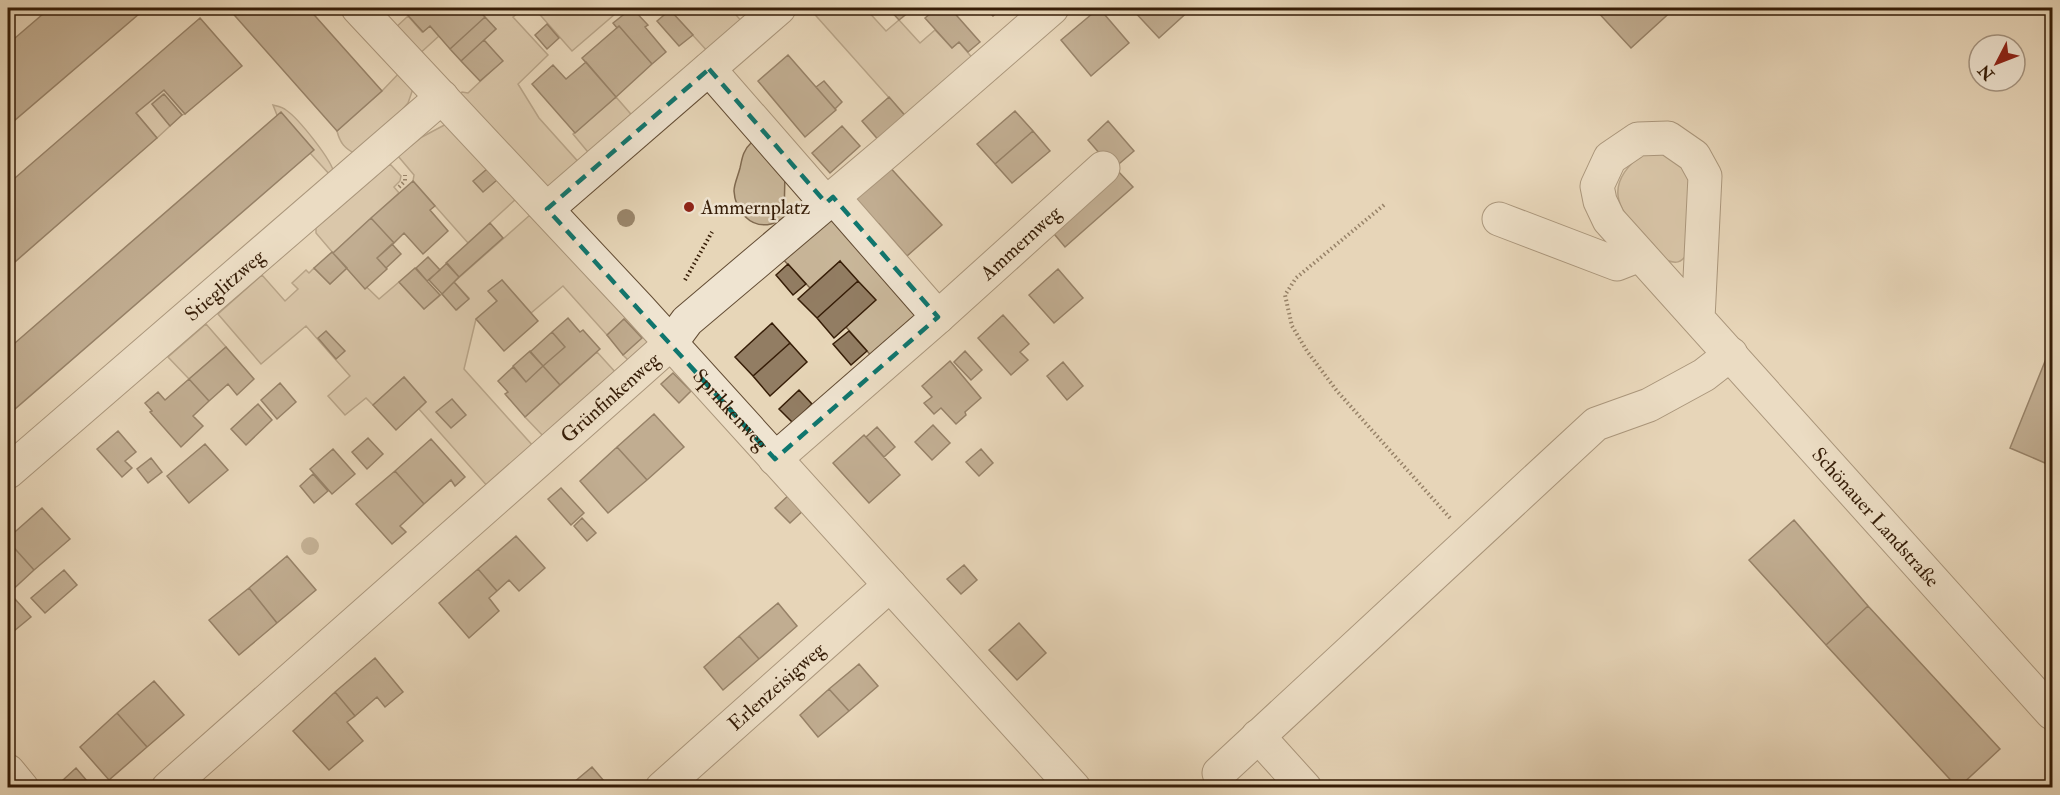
<svg xmlns="http://www.w3.org/2000/svg" width="2060" height="795" font-family="'IM FELL Double Pica',serif">
	<style>
		.green { fill: #c9b79a; stroke: #806a50; stroke-width: 1.5 }
		.building { fill: #927d63; stroke: #361d07; stroke-width: 1.5 }
		.lines { fill: none; stroke-linecap: round; stroke-linejoin: round }
		.minor-casing { stroke: #624b33; stroke-width: 35 }
		.path { stroke: #361d07; stroke-width: 4; stroke-dasharray: 1.5 3; stroke-linecap: butt }
		.minor { stroke: #efe4d1; stroke-width: 33 }
		.tree { fill: #9a866b }
		.marked { fill: none; stroke: #0f766e; stroke-width: 4.5; stroke-dasharray: 12 8; stroke-linejoin: round }
		.poi-dot { fill: #8f2418; stroke: #efe4d1; stroke-width: 2 }
		.labels { text-anchor: middle; dominant-baseline: central; stroke-width: 5; stroke-linejoin: round; paint-order: stroke }
		.poi-label { font-size: 20px; fill: #361d07; stroke: #efe4d1; text-anchor: start }
		.street-label { font-size: 20px; fill: #361d07; stroke: #efe4d1 }
	</style>
	<rect width="100%" height="100%" fill="#e7d6b8"/>
	<filter id="stains"><feTurbulence type="fractalNoise" baseFrequency=".00333" numOctaves="4"/><feColorMatrix values="0 0 0 0 .2 0 0 0 0 .09 0 0 0 0 .02 0 0 0 .5 -.17"/></filter>
	<radialGradient id="worn" r=".72"><stop offset=".6" stop-color="#630" stop-opacity="0"/><stop offset="1" stop-color="#630" stop-opacity=".3"/></radialGradient>
	<path class="green" d="M476,8H524L513,17L548,55L518,84L539,118L582,166L545,193L456,98L462,92L468,93L502,61L484,40L496,29Z
		M534,8H622L572,51Z
		M668,8H730L743,23L709,53Z
		M809,8H865L886,31L899,20L920,43L935,30L952,48L959,42L974,60L908,119Z
		M408,16L422,32L430,26L439,36L417,56L393,30Z
		M402,70L415,83L408,103L386,128L356,154C345,149 340,143 337,131L382,91Z
		M164,90L185,114L182,115L163,94L152,104L170,126L157,138L136,113Z
		M616,97L636,120L592,157L573,134Z
		M273,105C277,106 283,107 286,110C298,118 333,161 334,174L331,176L310,153L313,150L277,115Z
		M450,122L516,199L468,243L413,181L414,175L398,156L422,137Z
		M751,143L758,144L785,172L784,218C780,220 775,223 771,224C750,229 735,210 734,191C734,184 738,176 740,168C742,159 743,150 751,143Z
		M1645,152C1709,154 1691,209 1687,254C1681,263 1676,264 1666,260C1633,223 1588,194 1645,152Z
		M390,164L401,176L400,181L394,187L399,193L333,253L316,233V228Z
		M831,211L921,312L874,359L846,327L840,261L810,288L780,256Z
		M530,215L648,342L630,362L623,355L642,337L624,319L607,335L563,286L531,313L502,280L489,291L497,301L476,319L464,369L534,447L489,488L419,409L426,402L404,377L373,405L366,398L345,415L328,396L350,376L306,326L261,364L218,314L262,275L285,301L298,289L292,283L306,270L309,273L314,268L330,284L347,268L379,299L399,282L424,309L442,294L457,310L469,298L454,282Z
		M206,324L226,347L189,379L168,357Z
		M597,352L617,374L545,438L525,417Z"/>
	<path class="building" d="M50,8H146L8,126V44Z
		M228,8H308L382,91L337,131Z
		M406,8H476L485,17L450,49L430,26L423,32L403,10Z
		M632,8L648,25L645,27L666,52L652,64L619,26L617,28L613,23Z
		M888,8H914L899,20Z
		M937,8H950L980,42L968,52L959,42L952,48L925,18Z
		M985,8H1002L993,16Z
		M1099,8L1129,43L1091,76L1061,40Z
		M1131,8H1192L1159,38Z
		M1594,8H1675L1631,48Z
		M670,10L693,35L679,46L657,21Z
		M485,17L496,29L461,61L450,49Z
		M200,18L242,66L185,114L164,90L136,113L157,138L8,268V184Z
		M547,24L559,38L547,49L535,35Z
		M619,26L652,64L616,97L582,58Z
		M484,40L503,61L480,81L461,61Z
		M788,55L836,110L805,137L758,81Z
		M586,62L616,97L575,133L532,84L553,65L566,79Z
		M824,81L842,102L835,109L816,87Z
		M164,94L182,115L170,126L152,104Z
		M889,97L908,119L881,143L862,121Z
		M1015,111L1033,131L995,164L977,144Z
		M281,112L314,150L8,415V349Z
		M1108,121L1134,151L1113,169L1088,140Z
		M842,126L860,146L830,173L812,153Z
		M1033,131L1050,151L1012,183L995,164Z
		M887,164L942,225L907,256L879,224L876,226L850,197Z
		M487,169L497,180L483,192L473,181Z
		M1117,170L1133,187L1065,247L1050,229Z
		M413,181L435,206L430,210L448,231L423,254L404,233L394,243L371,218Z
		M371,218L394,243L377,258L387,269L365,289L333,253Z
		M490,223L503,238L459,277L446,263Z
		M392,244L401,254L386,268L377,258Z
		M332,252L347,268L330,284L314,268Z
		M428,257L440,270L427,281L416,268Z
		M840,261L858,281L817,318L798,299Z
		M447,263L459,277L442,294L429,280Z
		M788,264L806,284L793,295L776,275Z
		M415,268L440,295L424,309L399,282Z
		M1058,269L1083,298L1054,323L1029,295Z
		M502,280L538,321L504,351L476,319L497,301L488,291Z
		M858,281L876,300L834,338L817,318Z
		M454,282L469,299L456,310L442,294Z
		M1003,315L1029,344L1020,352L1028,360L1011,375L978,338Z
		M568,318L580,332L583,330L600,349L560,385L543,366L565,347L552,332Z
		M624,319L642,338L623,355L607,335Z
		M772,323L790,343L753,376L735,357Z
		M326,331L345,351L336,359L318,338Z
		M849,331L867,351L851,365L833,344Z
		M552,332L565,347L543,366L530,352Z
		M790,343L807,362L770,396L753,376Z
		M2052,344V466L2010,448Z
		M226,347L254,379L237,395L228,384L209,401L189,379Z
		M530,351L543,366L526,382L513,366Z
		M965,351L982,370L971,380L954,362Z
		M950,361L981,398L965,412L966,415L956,424L941,408L934,414L924,403L932,397L922,386Z
		M1063,362L1083,386L1067,400L1047,376Z
		M543,366L560,385L525,417L505,394L508,392L498,381L513,367L526,382Z
		M673,373L691,391L679,403L661,384Z
		M404,377L426,402L396,430L373,405Z
		M189,379L209,401L193,416L203,426L181,447L150,412L152,411L145,403L158,392L165,400Z
		M280,383L296,402L277,419L261,400Z
		M799,390L812,404L793,423L779,409Z
		M452,399L466,415L451,428L436,412Z
		M258,404L272,420L246,445L231,429Z
		M654,414L684,447L647,480L617,447Z
		M933,425L950,443L932,460L915,442Z
		M877,427L895,447L884,457L866,437Z
		M118,431L136,452L125,461L132,468L122,477L97,449Z
		M864,435L900,475L869,503L833,463Z
		M368,438L383,454L367,469L352,452Z
		M431,439L465,477L455,486L451,480L424,504L395,471Z
		M205,444L228,470L189,503L167,476Z
		M617,447L647,480L608,513L580,481Z
		M333,449L355,474L332,494L310,469Z
		M981,449L993,463L979,476L966,462Z
		M151,458L162,472L148,483L137,469Z
		M395,471L424,504L400,526L406,532L392,544L356,504Z
		M313,474L328,491L314,503L300,486Z
		M561,488L584,513L571,525L548,499Z
		M792,492L806,508L790,523L775,508Z
		M42,508L70,539L34,570L8,541V538Z
		M582,518L596,533L587,541L574,526Z
		M1794,520L1868,606L1826,645L1749,560Z
		M516,536L545,568L519,591L509,580L497,591L478,569Z
		M8,541L34,570L8,594Z
		M287,556L316,590L277,623L249,588Z
		M964,565L977,580L961,594L947,579Z
		M478,569L497,591L489,598L499,611L469,638L439,603Z
		M64,570L77,585L45,613L31,598Z
		M249,588L277,623L239,655L209,620Z
		M15,599L31,617L14,631L8,624V605Z
		M778,603L797,626L759,659L739,636Z
		M1868,606L2000,749L1958,788L1826,645Z
		M1019,623L1046,653L1017,680L989,650Z
		M739,636L759,659L723,690L704,667Z
		M375,658L403,692L385,707L377,697L355,716L335,692Z
		M859,664L878,686L849,711L829,689Z
		M154,681L184,715L147,747L117,713Z
		M829,689L849,711L818,737L800,715Z
		M335,692L355,716L347,722L363,741L329,770L293,731Z
		M117,713L147,747L109,780L80,747Z
		M592,767L610,788H567Z
		M76,768L93,788H70L63,780Z"/>
	<g class="lines">
		<defs>
			<g id="minor">
				<path id="s1" d="M358,8L639,308L1074,788"/>
				<path d="M709,69L826,203"/>
				<path d="M547,209L779,8"/>
				<path d="M1499,219L1617,264L1640,255"/>
				<path id="s2" d="M938,317L1103,168"/>
				<path id="s3" d="M1698,319L1705,176L1694,156L1668,138L1638,139L1610,158L1597,186L1600,201L1609,220L2052,713"/>
				<path d="M775,459L938,317L833,197"/>
				<path id="s4" d="M8,472L442,97"/>
				<path d="M1258,736L1305,788"/>
				<path d="M8,771L22,788"/>
				<path d="M1219,773L1596,424L1649,405L1704,375L1731,354"/>
				<path id="s5" d="M168,788L633,377L670,344L687,321L889,150L1052,8"/>
				<path id="s6" d="M662,788L890,585"/>
			</g>
		</defs>
		<use href="#minor" class="minor-casing"/>
		<path class="path" d="M399,187L405,181V175
			M1384,205L1296,278L1285,295L1292,326L1307,351L1337,391L1450,518
			M685,280L712,232"/>
		<use href="#minor" class="minor"/>
	</g>
	<g class="tree">
		<circle cx="626" cy="218" r="9"/>
		<circle cx="310" cy="546" r="9"/>
	</g>
	<path d="M0 0H2060V795H0ZM709,69L826,203L833,197L938,317L775,459L547,209Z" fill="#e7d6b8" fill-opacity=".55" fill-rule="evenodd"/>
	<path class="marked" d="M709,69L826,203L833,197L938,317L775,459L547,209Z"/>
	<circle class="poi-dot" cx="689" cy="207" r="6"/>
	<g class="labels">
		<g class="poi-label">
			<text x="701" y="207">Ammernplatz</text>
		</g>
		<g class="street-label">
			<text stroke="none"><textPath href="#s2" startOffset="111">Ammernweg</textPath></text>
			<text stroke="none"><textPath href="#s4" startOffset="286">Stieglitzweg</textPath></text>
			<text stroke="none"><textPath href="#s5" startOffset="590">Grünfinkenweg</textPath></text>
			<text stroke="none"><textPath href="#s1" startOffset="548">Sprikkenweg</textPath></text>
			<text stroke="none"><textPath href="#s3" startOffset="728">Schönauer Landstraße</textPath></text>
			<text stroke="none"><textPath href="#s6" startOffset="153">Erlenzeisigweg</textPath></text>
		</g>
	</g>
	<rect width="2060" height="795" fill="none" stroke="#e7d6b8" stroke-width="30"/>
	<rect x="9" y="9" width="2042" height="777" fill="none" stroke="#361d07" stroke-width="3"/>
	<rect x="15" y="15" width="2030" height="765" fill="none" stroke="#361d07" stroke-width="1.5"/>
	<g transform="translate(1997 63) rotate(228)"><circle r="28" fill="#efe4d1" stroke="#a59480" stroke-width="1.5"/>
	<path d="M0-4.5L10 22L0 15L-10 22Z" fill="#8f2418"/>
	<text y="-9" font-size="16" font-weight="bold" text-anchor="middle" fill="#361d07">N</text>
	</g>
	<rect width="100%" height="100%" filter="url(#stains)"/>
	<rect width="100%" height="100%" fill="url(#worn)"/>
</svg>
